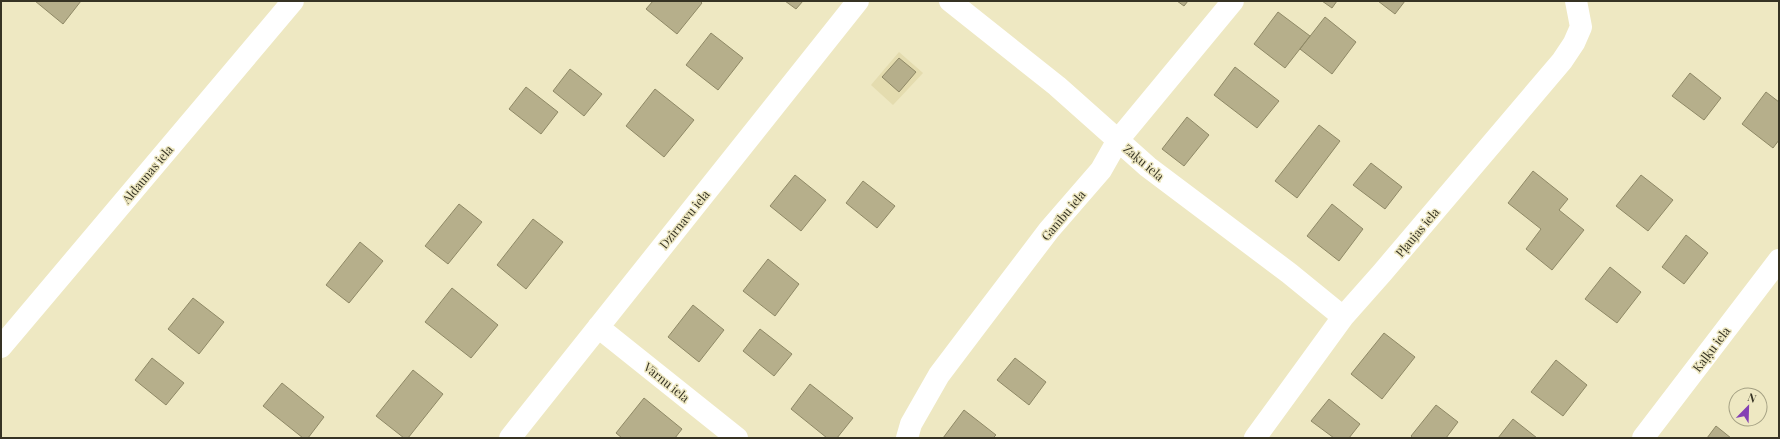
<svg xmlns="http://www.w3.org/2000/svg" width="1780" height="439" font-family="'Playfair Display',serif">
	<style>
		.built { fill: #e4dcaf }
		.building { fill: #b6af8b; stroke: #8f8966 }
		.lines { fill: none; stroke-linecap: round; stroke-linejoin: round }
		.minor { stroke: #fff; stroke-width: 22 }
		.labels { text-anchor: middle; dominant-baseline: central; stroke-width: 3; stroke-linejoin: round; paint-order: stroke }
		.street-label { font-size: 12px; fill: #363324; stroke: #eee8c2 }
	</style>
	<rect width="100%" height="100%" fill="#eee8c2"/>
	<path class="built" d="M899,52L923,73L893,105L871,85Z"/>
	<path class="building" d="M35,1H81L63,24Z
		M653,1H700L702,3L677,34L646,9Z
		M785,1H803L796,9Z
		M1177,1H1188L1184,6Z
		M1322,1H1337L1332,8Z
		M1378,1H1405L1395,14Z
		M1278,12L1310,36L1285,68L1254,44Z
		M1325,17L1356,42L1332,74L1300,49Z
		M711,33L743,58L718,90L686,65Z
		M899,58L916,72L899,92L882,77Z
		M1235,67L1279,101L1257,128L1214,95Z
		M570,69L602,94L584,116L553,91Z
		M1690,73L1721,98L1704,120L1672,96Z
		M526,87L558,112L541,134L509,109Z
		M655,89L694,120L664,157L626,126Z
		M1766,92L1779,102V140L1773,148L1742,124Z
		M1187,117L1209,135L1184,166L1162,149Z
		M1319,125L1340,141L1297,198L1275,181Z
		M1371,163L1402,187L1385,209L1353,185Z
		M1533,171L1568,199L1559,210L1584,230L1552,270L1526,249L1541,229L1508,203Z
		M795,175L826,200L801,231L770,206Z
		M1641,175L1673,200L1648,231L1616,206Z
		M863,181L895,206L877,228L846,203Z
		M459,204L482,222L448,264L425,246Z
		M1332,204L1363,229L1339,261L1307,236Z
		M533,219L563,242L526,289L497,265Z
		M1686,235L1708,253L1684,284L1662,267Z
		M360,242L383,261L349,303L326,285Z
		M768,259L799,284L775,316L743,291Z
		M1610,267L1641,292L1617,323L1585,299Z
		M452,288L498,325L471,358L425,322Z
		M193,298L224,322L199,354L168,329Z
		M693,305L724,330L699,362L668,337Z
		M760,329L792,354L774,376L743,351Z
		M1384,333L1415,357L1382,399L1351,374Z
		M152,358L184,383L166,405L135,380Z
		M1015,358L1046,382L1029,405L997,380Z
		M1556,360L1587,385L1563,416L1531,392Z
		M413,370L443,394L408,438H404L376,416Z
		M282,383L324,417L308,438H303L263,406Z
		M810,384L853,418L837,438H827L791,409Z
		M644,398L682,429L675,438H622L616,433Z
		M1329,399L1360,424L1349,438H1334L1311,421Z
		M1436,405L1458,422L1446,438H1413L1411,436Z
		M964,410L996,435L993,438H943Z
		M1513,419L1537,438H1498Z
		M1716,426L1731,438H1707Z"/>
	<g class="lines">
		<path class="minor" d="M950,1L1057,86L1148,167L1289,273L1343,317
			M598,327L737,438
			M1,347L293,1
			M510,438L858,1
			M907,438L911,424L939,375L973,330L1049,230L1101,170L1118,140L1233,1
			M1255,438L1343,317L1382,273L1562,61L1574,43L1581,27L1576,1
			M1643,438L1779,260"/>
	</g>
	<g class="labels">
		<g class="street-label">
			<text transform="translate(1144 162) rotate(40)">Zaķu iela</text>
			<text transform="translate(147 174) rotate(-50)">Aldaunas iela</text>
			<text transform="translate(1063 215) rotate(-50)">Ganību iela</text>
			<text transform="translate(684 219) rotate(-51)">Dzirnavu iela</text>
			<text transform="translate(1417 232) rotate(-50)">Pļaujas iela</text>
			<text transform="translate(1711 349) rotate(-53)">Kaļķu iela</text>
			<text transform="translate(667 382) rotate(39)">Vārnu iela</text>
		</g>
	</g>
	<rect width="1780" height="439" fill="none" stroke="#363324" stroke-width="4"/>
	<g transform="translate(1748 407) rotate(23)"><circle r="19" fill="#eee8c2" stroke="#a4a083"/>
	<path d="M0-3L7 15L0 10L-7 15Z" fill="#8440b4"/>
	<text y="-6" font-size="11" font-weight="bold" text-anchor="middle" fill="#363324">N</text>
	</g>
</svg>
